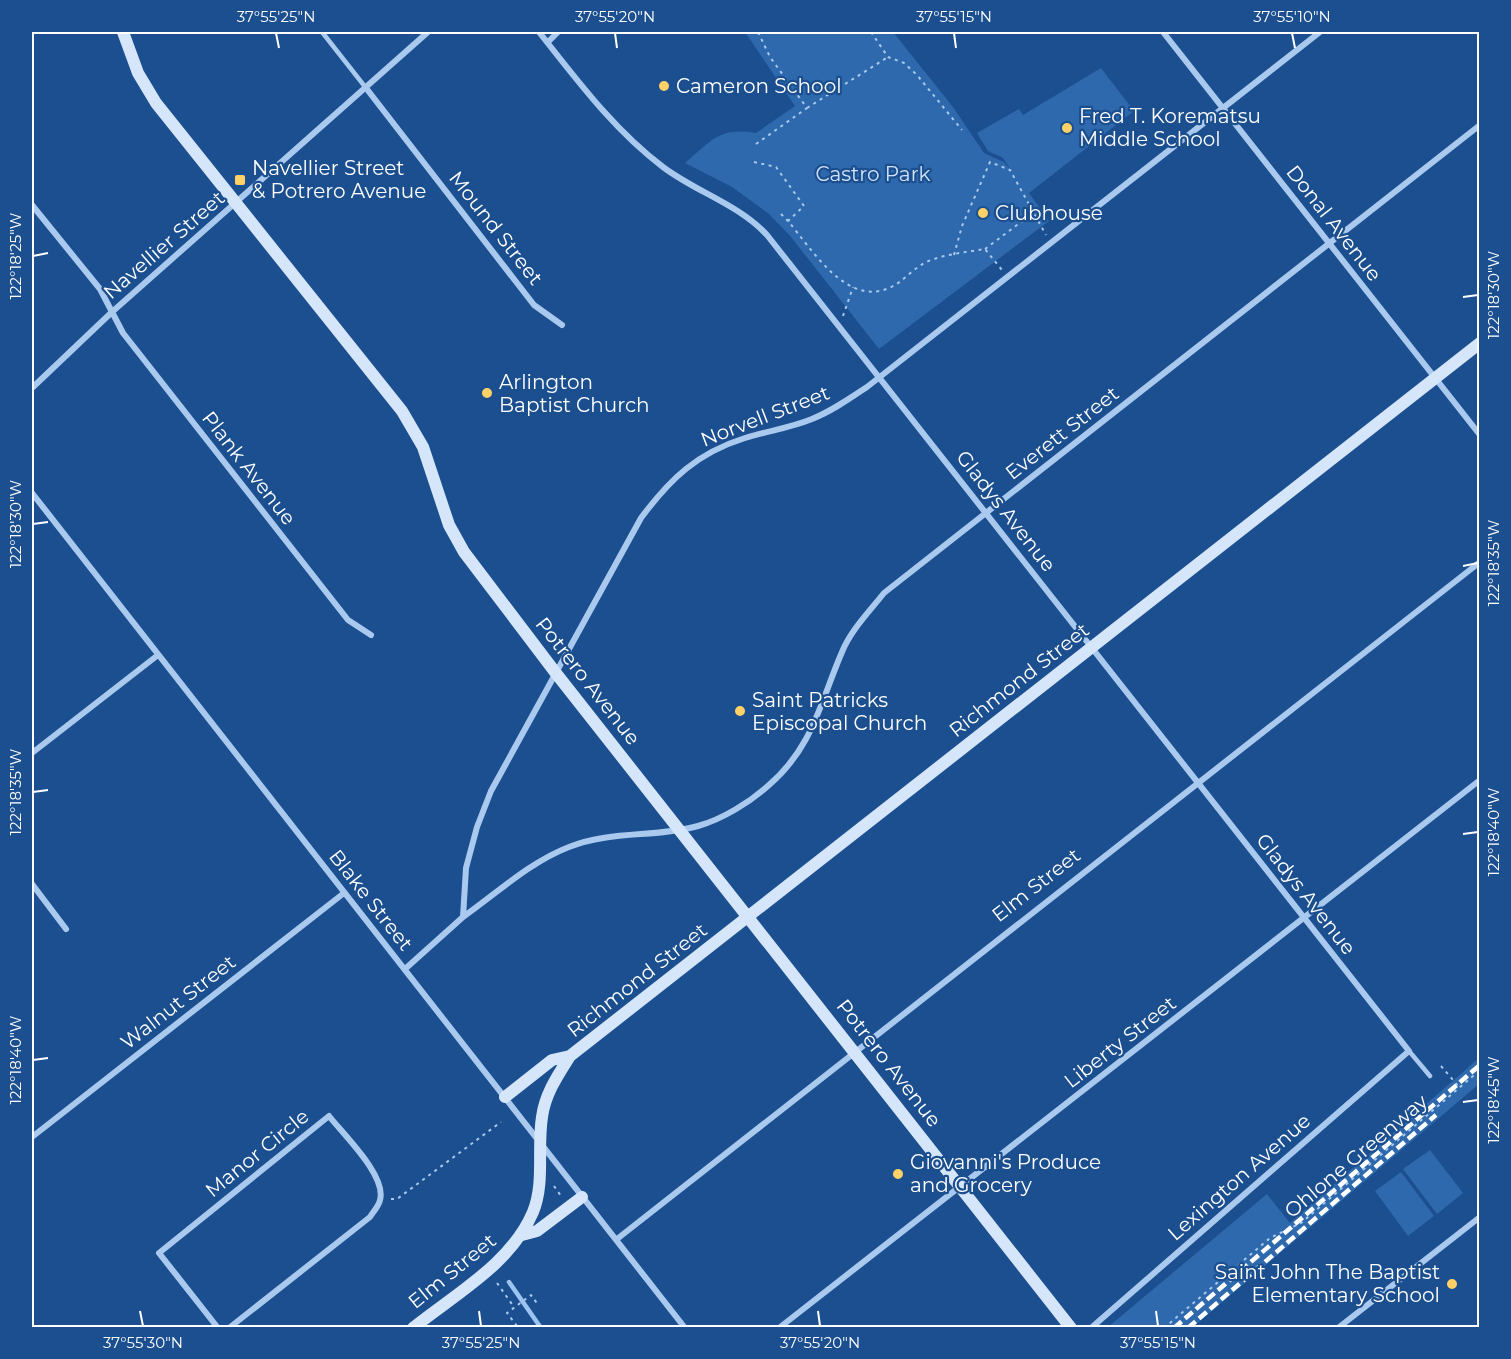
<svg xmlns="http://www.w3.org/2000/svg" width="1511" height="1359" font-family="Montserrat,sans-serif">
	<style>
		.green { fill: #2e69ad }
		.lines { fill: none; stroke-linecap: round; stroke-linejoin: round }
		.stream { stroke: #9cc4f0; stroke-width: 4.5 }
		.path { stroke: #a9c9ee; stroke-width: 2; stroke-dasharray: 3 4.5; stroke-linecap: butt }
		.lane { stroke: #a9c9ee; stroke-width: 4.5 }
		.street { stroke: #a9c9ee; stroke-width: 6 }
		.secondary { stroke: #d6e6fa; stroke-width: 12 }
		.rail { stroke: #fff; stroke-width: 4.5; stroke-dasharray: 10 4.5; stroke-linecap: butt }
		.ticks { fill: none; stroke: #fff; stroke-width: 2 }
		.poi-dot { fill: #ffd166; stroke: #1b4f8f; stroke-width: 2 }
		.labels { text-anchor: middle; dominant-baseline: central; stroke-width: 4.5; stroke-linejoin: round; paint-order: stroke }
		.poi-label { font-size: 20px; fill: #fff; stroke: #1b4f8f; text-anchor: start }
		.park-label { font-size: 20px; fill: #cfe3fa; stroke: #1b4f8f }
		.street-label { font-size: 20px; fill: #fff; stroke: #1b4f8f }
		.neatline { fill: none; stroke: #fff; stroke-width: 2 }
		.ticks-label { font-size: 15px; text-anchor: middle; fill: #fff }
	</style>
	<rect width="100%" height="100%" fill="#1b4f8f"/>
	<path class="green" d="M745,32H893L953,107L984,153L1004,162L1012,172L1003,158L988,151L977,133L1019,109L1023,115L1101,68L1134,111L1029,193L1049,221L879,349L791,237L769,214L732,187L685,163C712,140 719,127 756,133L795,106Z
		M1479,1058V1084L1193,1327H1108L1267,1194L1290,1223Z
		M1430,1150L1463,1193L1437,1214L1403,1169Z
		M1401,1172L1434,1216L1408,1236L1375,1191Z"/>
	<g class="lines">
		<path class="stream" d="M509,1282L541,1328"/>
		<path class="path" d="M871,32L888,57L904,63L917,75L962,130
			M807,108L888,57
			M756,144L807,108L770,57L758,32
			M754,162L776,167L804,206L788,221C811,248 846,307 889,288C904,282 914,266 931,260C948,254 967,252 985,249L1002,270
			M781,214L788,221
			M985,249L1033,213
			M954,255L962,226L990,162L1010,170L1046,235
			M843,316L853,287
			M1441,1066L1459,1087
			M554,1186L561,1196
			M391,1199H397L501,1122
			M497,1283L514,1307
			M517,1326L507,1313L531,1295L539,1306
			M1164,1328L1270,1238L1301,1223L1480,1070"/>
		<path class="lane" d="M322,32L366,88
			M1409,1051L1430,1076"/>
		<path class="street" d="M539,32C577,80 614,130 663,167C696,192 738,204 767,235L1409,1051L1091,1328
			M1163,32L1480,435
			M548,42L558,32
			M366,88L534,305L562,325
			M32,205L100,289L123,333L348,620L371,635
			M32,388L112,312L428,32
			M32,493L685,1328
			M32,753L158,655
			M32,884L66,929
			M463,917C497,893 530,862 569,847C611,830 656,838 698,826C723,819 750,802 769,785C813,747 820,703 842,652C851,630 869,612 884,593L1480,125
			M405,969L463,917L466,868L477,827L491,791L641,518C670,479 697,453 745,438C767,431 790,428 812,419C832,411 849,399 867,387L1320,32
			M32,1137L344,893
			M617,1239L1480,562
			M218,1328L159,1253L329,1116C343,1134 387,1176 380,1200C379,1206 373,1212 370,1217L229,1328
			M779,1328L1480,780
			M1338,1328L1480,1217"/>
		<path class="secondary" d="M123,32L138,73L156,103L402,411L423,447L449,525L464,552L555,672L1071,1328
			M505,1097L552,1060L570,1056
			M522,1235L537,1231L582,1197
			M413,1328C455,1294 511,1264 533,1212C545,1183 537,1148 542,1117C545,1094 558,1075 570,1056L1480,343"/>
		<path class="rail" d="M1174,1328L1480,1065
			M1188,1328L1436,1115"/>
	</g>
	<path class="ticks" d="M276,33L279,48M615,33L617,48M954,33L956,48M1292,33L1295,48M33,256L48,253M1463,297L1478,295M33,524L48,522M1463,566L1478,563M33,792L48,790M1463,834L1478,832M33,1060L48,1058M1463,1102L1478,1100M140,1311L143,1326M479,1311L481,1326M818,1311L820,1326M1156,1311L1158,1326"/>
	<g class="poi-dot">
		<circle cx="664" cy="86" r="6"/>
		<circle cx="1067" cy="128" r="6"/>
		<rect x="234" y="174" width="12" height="12" rx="3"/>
		<circle cx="983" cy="213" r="6"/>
		<circle cx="487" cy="393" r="6"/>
		<circle cx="740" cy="711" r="6"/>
		<circle cx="898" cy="1174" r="6"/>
		<circle cx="1452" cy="1284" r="6"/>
	</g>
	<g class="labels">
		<g class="poi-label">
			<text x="676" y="86">Cameron School</text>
			<text x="1079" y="116">Fred T. Korematsu<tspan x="1079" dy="23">Middle School</tspan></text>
			<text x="252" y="168">Navellier Street<tspan x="252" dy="23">&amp; Potrero Avenue</tspan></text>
			<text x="995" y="213">Clubhouse</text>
			<text x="499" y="382">Arlington<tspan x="499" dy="23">Baptist Church</tspan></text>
			<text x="752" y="700">Saint Patricks<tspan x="752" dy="23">Episcopal Church</tspan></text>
			<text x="910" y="1162">Giovanni's Produce<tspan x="910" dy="23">and Grocery</tspan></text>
			<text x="1440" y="1272" text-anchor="end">Saint John The Baptist<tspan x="1440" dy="23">Elementary School</tspan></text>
		</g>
		<g class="park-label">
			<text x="873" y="174">Castro Park</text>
		</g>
		<g class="street-label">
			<text transform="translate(1334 223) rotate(52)">Donal Avenue</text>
			<text transform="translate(496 228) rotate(52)">Mound Street</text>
			<text transform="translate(164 245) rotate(-41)">Navellier Street</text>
			<text transform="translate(765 416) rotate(-21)">Norvell Street</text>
			<text transform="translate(1062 433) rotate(-38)">Everett Street</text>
			<text transform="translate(249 468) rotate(52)">Plank Avenue</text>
			<text transform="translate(1006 511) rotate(52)">Gladys Avenue</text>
			<text transform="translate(1019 680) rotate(-38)">Richmond Street</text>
			<text transform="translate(588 681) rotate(52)">Potrero Avenue</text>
			<text transform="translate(1036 885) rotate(-38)">Elm Street</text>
			<text transform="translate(1306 894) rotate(52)">Gladys Avenue</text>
			<text transform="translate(371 900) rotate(52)">Blake Street</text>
			<text transform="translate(637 980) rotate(-38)">Richmond Street</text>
			<text transform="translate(178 1002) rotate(-38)">Walnut Street</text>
			<text transform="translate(1120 1042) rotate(-38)">Liberty Street</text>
			<text transform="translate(889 1063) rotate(52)">Potrero Avenue</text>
			<text transform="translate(257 1153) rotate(-39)">Manor Circle</text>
			<text transform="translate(1356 1156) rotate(-40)">Ohlone Greenway</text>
			<text transform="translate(1239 1177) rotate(-41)">Lexington Avenue</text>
			<text transform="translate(452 1271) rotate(-39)">Elm Street</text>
		</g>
	</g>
	<rect width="1511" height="1359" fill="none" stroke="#1b4f8f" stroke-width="66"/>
	<rect x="33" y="33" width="1445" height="1293" class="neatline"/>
	<g class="ticks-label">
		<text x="276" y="22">37°55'25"N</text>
		<text x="615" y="22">37°55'20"N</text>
		<text x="954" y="22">37°55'15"N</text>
		<text x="1292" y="22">37°55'10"N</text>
		<text transform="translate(16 256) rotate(-90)" y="5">122°18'25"W</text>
		<text transform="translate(1494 295) rotate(-90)" y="5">122°18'30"W</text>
		<text transform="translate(16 524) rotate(-90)" y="5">122°18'30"W</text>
		<text transform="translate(1494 563) rotate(-90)" y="5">122°18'35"W</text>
		<text transform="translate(16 792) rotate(-90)" y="5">122°18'35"W</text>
		<text transform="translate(1494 832) rotate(-90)" y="5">122°18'40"W</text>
		<text transform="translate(16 1060) rotate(-90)" y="5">122°18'40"W</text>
		<text transform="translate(1494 1100) rotate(-90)" y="5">122°18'45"W</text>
		<text x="143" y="1348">37°55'30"N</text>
		<text x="481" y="1348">37°55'25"N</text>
		<text x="820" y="1348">37°55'20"N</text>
		<text x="1158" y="1348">37°55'15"N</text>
	</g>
</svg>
